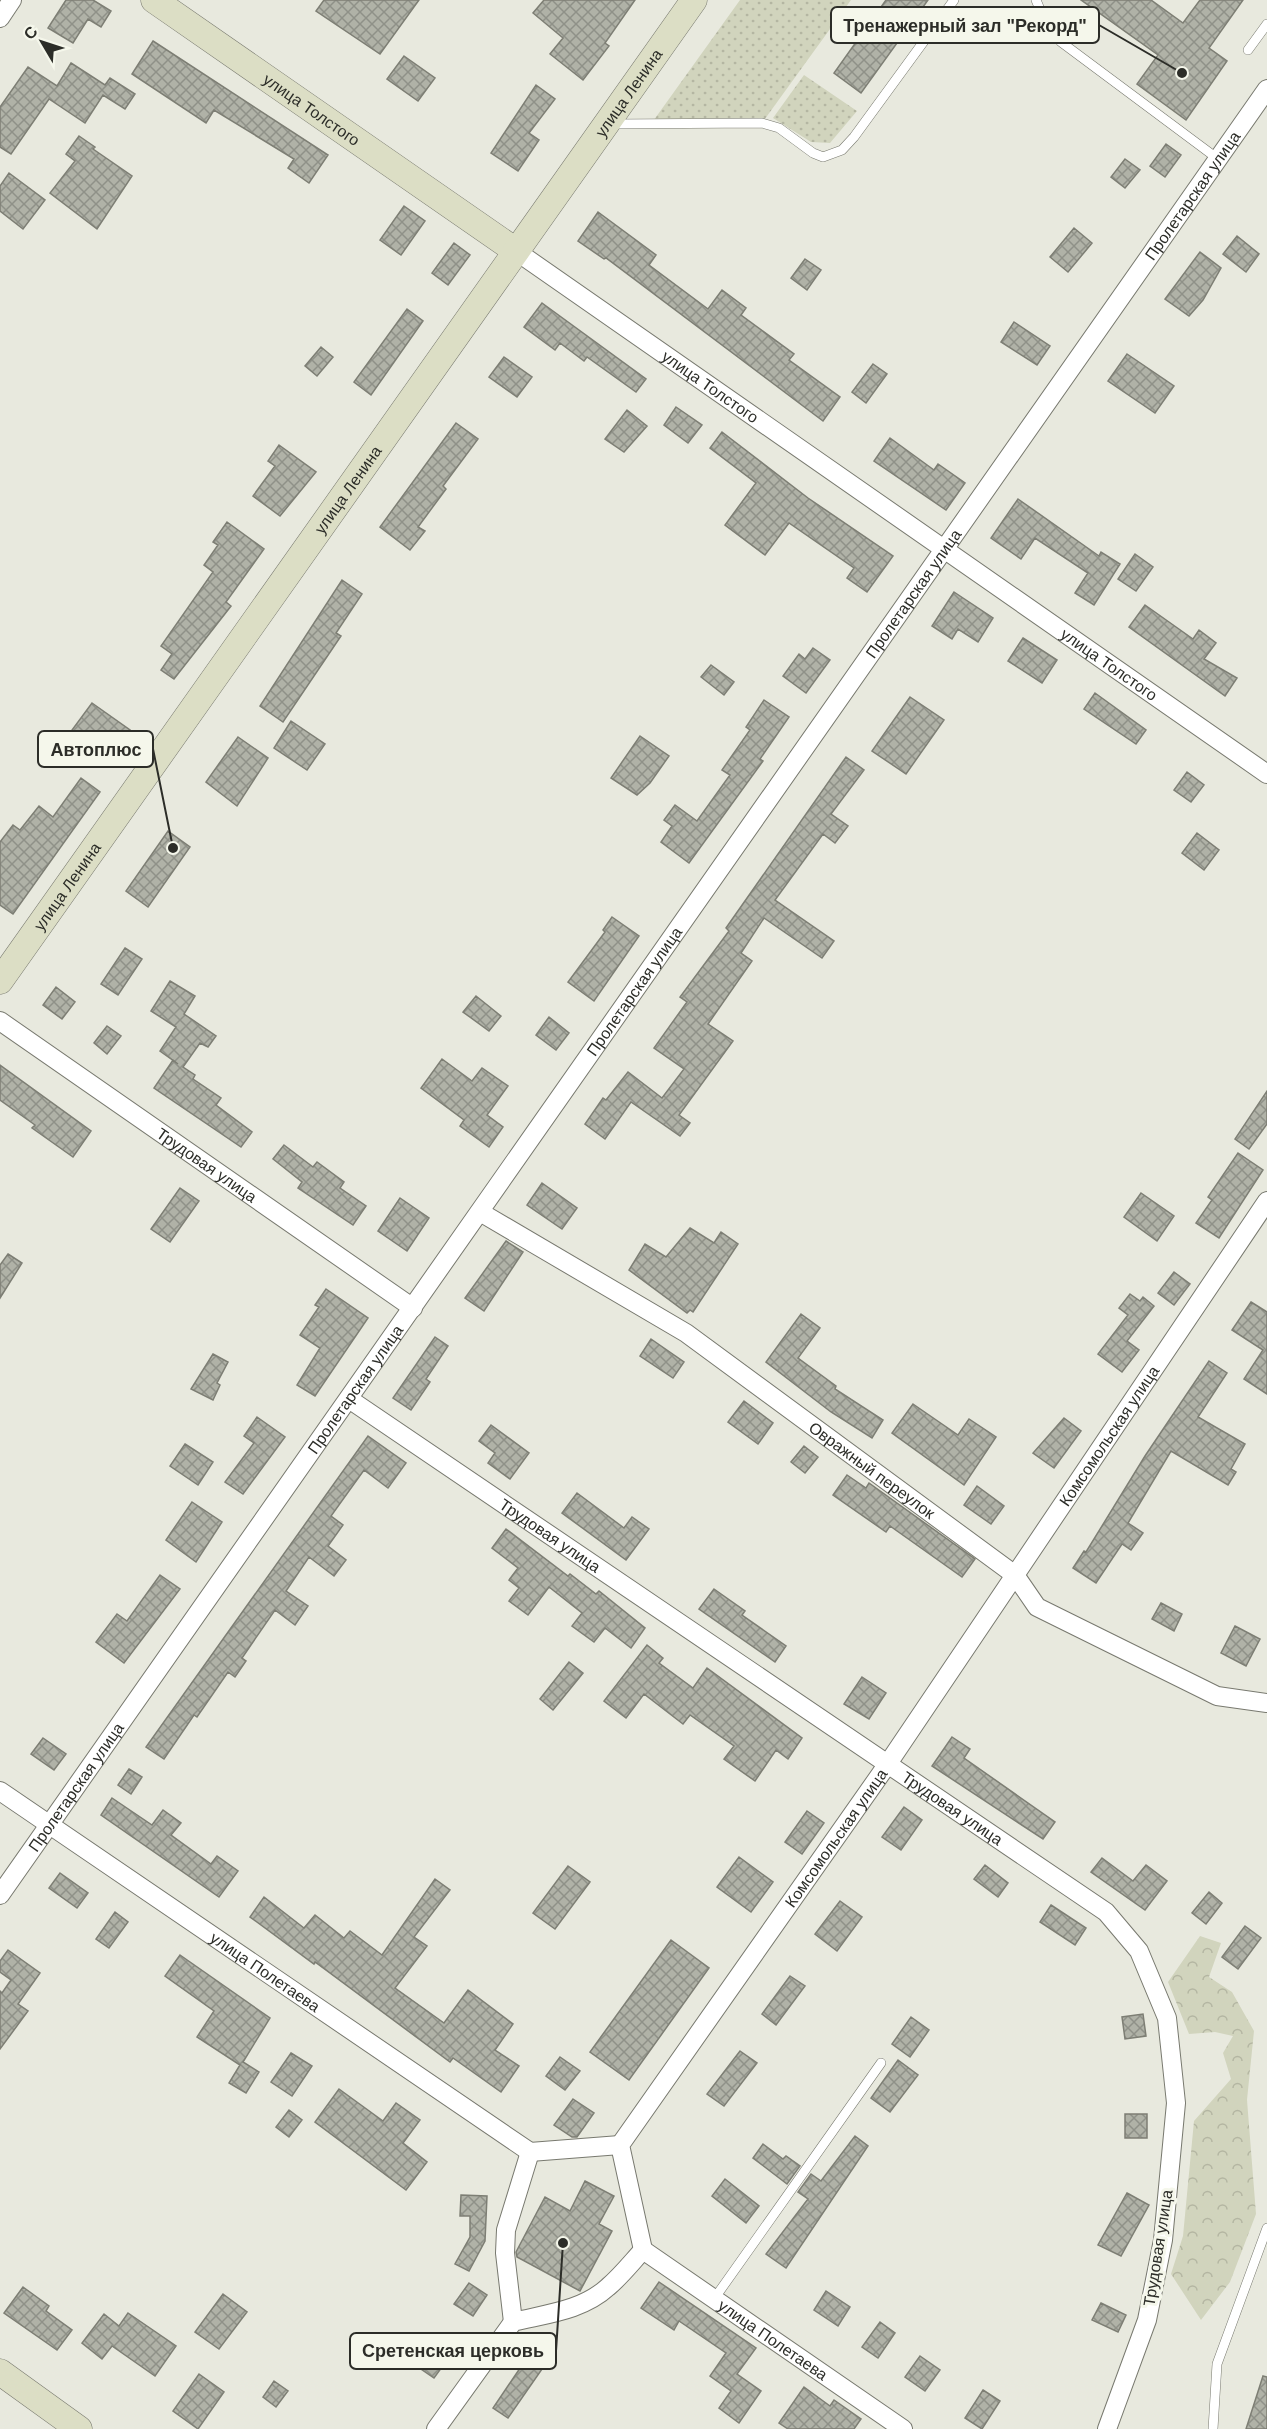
<svg xmlns="http://www.w3.org/2000/svg" width="1267" height="2429" font-family="Arial,sans-serif">
	<style>
		.grass { fill: url(#grass-dots) }
		.forest { fill: url(#forest-crowns) }
		.building { fill: url(#building-cross-hatch); stroke: #7d7e74; stroke-width: 1.5 }
		.lines { fill: none; stroke-linecap: round; stroke-linejoin: round }
		.lane-casing { stroke: #78796f; stroke-width: 10 }
		.street-casing { stroke: #78796f; stroke-width: 20 }
		.secondary-casing { stroke: #78796f; stroke-width: 27 }
		.lane { stroke: #fff; stroke-width: 9 }
		.street { stroke: #fff; stroke-width: 18 }
		.secondary { stroke: #dcdec5; stroke-width: 26 }
		.labels { text-anchor: middle; dominant-baseline: central; stroke-width: 6; stroke-linejoin: round; paint-order: stroke }
		.street-label { font-size: 16px; fill: #2c2d28; stroke: #f5f7eb }
		.leader { fill: none; stroke: #2c2d28; stroke-width: 2 }
		.callout-dot { fill: #2c2d28; stroke: #f5f7eb; stroke-width: 2 }
		.callout { fill: #f5f7eb; stroke: #2c2d28; stroke-width: 2 }
		.callout-label { font-size: 18px; text-anchor: middle; font-weight: bold; fill: #2c2d28 }
	</style>
	<defs>
		<pattern id="grass-dots" width="8" height="8" patternUnits="userSpaceOnUse" patternTransform="scale(1.5)"><rect width="8" height="8" fill="#d1d4bd"/><path d="M2 2h.1M6 6h.1" fill="none" stroke="#b4b6a2" stroke-width="1.8" stroke-linecap="round"/></pattern>
		<pattern id="forest-crowns" width="20" height="18" patternUnits="userSpaceOnUse" patternTransform="scale(1.5)"><rect width="20" height="18" fill="#d1d4bd"/><path d="M2 6a3 3 0 1 1 6 0M12 15a3 3 0 1 1 6 0" fill="none" stroke="#b4b6a2"/></pattern>
		<pattern id="building-cross-hatch" width="8" height="8" patternUnits="userSpaceOnUse" patternTransform="scale(1.5)"><rect width="8" height="8" fill="#b0b2a7"/><path d="M0 0l8 8M0 8l8-8" fill="none" stroke="#8f9188"/></pattern>
	</defs>
	<rect width="100%" height="100%" fill="#e8e9de"/>
	<path class="grass" d="M740,0H851L762,123L651,124Z
		M804,75L857,111L830,143L811,142L773,118Z"/>
	<path class="forest" d="M1200,1936L1221,1943L1209,1977L1232,1992L1254,2031L1247,2100L1256,2214L1230,2282L1201,2320L1171,2274L1183,2236L1194,2121L1231,2079L1223,2053L1233,2036L1215,2032L1189,2034L1168,1982Z"/>
	<path class="building" d="M66,0H93L111,11L101,27L88,19L73,43L48,28Z
		M324,0H419L380,54L316,11Z
		M544,0H635L605,43L609,46L583,80L550,54L563,38L533,13Z
		M886,0H928L861,93L834,73Z
		M1081,0H1151L1183,23L1200,0H1243L1209,48L1227,61L1186,120L1137,84L1158,55Z
		M153,41L328,155L309,183L288,168L294,159L214,110L206,123L132,74Z
		M404,56L435,78L418,101L387,79Z
		M71,63L105,85L110,78L135,94L125,109L103,95L85,123L49,99L11,154L0,147V107L28,67L57,86Z
		M536,85L555,99L529,133L539,140L518,171L491,153Z
		M79,136L95,147L93,149L132,176L97,229L50,193L75,161L66,154Z
		M1166,144L1181,155L1165,177L1150,166Z
		M1125,159L1140,170L1125,188L1111,177Z
		M9,173L45,200L23,229L0,211V186Z
		M404,206L425,221L401,255L380,240Z
		M598,212L656,255L649,265L708,309L722,290L746,308L741,315L794,354L789,360L840,397L823,421L606,258L604,259L578,241Z
		M1074,228L1092,243L1068,272L1050,257Z
		M1237,236L1259,254L1246,272L1223,254Z
		M454,243L470,255L448,285L432,273Z
		M1200,252L1221,268L1203,300L1189,316L1165,299Z
		M805,259L821,270L807,290L791,278Z
		M542,303L646,379L636,392L587,357L584,361L560,343L555,350L524,327Z
		M407,309L423,321L371,395L354,382Z
		M1014,322L1050,346L1037,365L1001,342Z
		M321,347L333,357L317,376L305,366Z
		M1127,354L1174,386L1155,413L1108,381Z
		M504,357L532,377L517,397L489,377Z
		M873,364L887,374L866,403L852,392Z
		M676,407L702,425L688,443L664,425Z
		M627,410L647,426L624,452L605,439Z
		M456,423L478,439L443,486L446,489L418,527L425,531L410,550L380,527Z
		M722,432L808,498L893,556L867,592L847,578L854,568L789,523L765,555L725,525L756,483L710,448Z
		M890,438L934,470L938,464L965,483L946,510L874,461Z
		M279,445L316,472L280,516L253,496L275,466L268,461Z
		M1018,499L1099,556L1101,552L1120,564L1094,605L1075,593L1088,573L1035,538L1021,559L991,538Z
		M227,522L264,549L226,602L231,606L174,679L161,670L172,654L161,646L213,572L204,565L218,545L213,542Z
		M1135,554L1153,567L1136,591L1118,579Z
		M342,580L362,594L336,633L341,636L283,722L260,706Z
		M954,592L993,618L978,642L958,629L952,639L932,626Z
		M1145,605L1193,639L1199,630L1216,643L1204,659L1237,678L1225,696L1129,627Z
		M1023,638L1057,660L1042,683L1008,661Z
		M813,648L830,660L806,693L783,676L799,654L805,659Z
		M711,665L734,682L724,695L701,677Z
		M1095,693L1146,730L1136,744L1084,709Z
		M910,697L944,720L906,774L872,751Z
		M764,700L789,717L760,759L763,761L689,863L661,842L672,826L664,820L675,805L697,821L730,775L722,770L750,730L746,727Z
		M92,703L130,730L110,757L72,730Z
		M291,721L325,744L307,770L274,748Z
		M640,736L669,756L650,783L637,795L611,778Z
		M238,737L268,758L237,806L206,782Z
		M846,757L864,770L831,814L848,826L835,843L823,834L775,900L834,941L822,958L764,918L741,953L752,961L708,1024L733,1041L679,1115L690,1123L680,1136L631,1102L605,1139L585,1124L603,1098L606,1100L628,1072L662,1098L684,1069L654,1048L687,1002L680,997L729,931L726,928Z
		M1187,772L1204,785L1191,802L1174,790Z
		M81,778L100,792L13,914L0,905V842L13,825L20,830L39,806L53,817Z
		M168,831L190,847L148,907L126,891Z
		M1197,833L1219,850L1204,870L1182,853Z
		M612,917L639,936L594,1001L568,982L605,932L603,930Z
		M125,948L142,959L118,995L101,984Z
		M170,981L195,996L184,1014L216,1036L208,1047L200,1043L183,1067L195,1075L193,1079L221,1098L216,1105L252,1132L241,1147L154,1088L173,1060L178,1064L160,1051L176,1027L151,1011Z
		M56,987L75,1002L62,1019L43,1005Z
		M476,996L501,1016L489,1031L463,1012Z
		M549,1017L569,1033L556,1050L536,1035Z
		M107,1026L121,1036L107,1054L94,1043Z
		M442,1059L472,1081L482,1068L508,1086L487,1115L503,1127L489,1147L460,1126L464,1120L421,1088Z
		M0,1065L91,1131L73,1157L32,1128L35,1125L0,1100Z
		M1267,1091V1124L1249,1149L1235,1139Z
		M284,1145L313,1167L317,1162L344,1182L340,1188L366,1206L353,1225L298,1188L302,1182L273,1159Z
		M1238,1153L1263,1170L1219,1238L1196,1223L1212,1200L1208,1197Z
		M542,1183L577,1208L562,1229L527,1205Z
		M180,1188L199,1201L170,1242L151,1229Z
		M1141,1193L1174,1216L1157,1241L1124,1217Z
		M400,1198L429,1218L407,1251L378,1231Z
		M690,1228L714,1243L721,1232L738,1244L693,1312L690,1310L687,1313L629,1270L645,1244L666,1257Z
		M506,1241L523,1252L484,1311L465,1298Z
		M8,1254L22,1263L0,1298V1265Z
		M1174,1272L1190,1284L1174,1305L1158,1293Z
		M326,1289L368,1318L315,1396L297,1385L320,1348L300,1335L319,1307L315,1305Z
		M1130,1294L1140,1301L1143,1297L1154,1306L1127,1341L1139,1350L1122,1372L1098,1354L1128,1315L1119,1308Z
		M1251,1302L1267,1312V1394L1244,1379L1263,1350L1232,1330Z
		M801,1314L820,1328L798,1358L836,1386L835,1389L883,1420L872,1438L831,1412L766,1362Z
		M435,1337L448,1346L426,1379L430,1382L411,1410L393,1398Z
		M651,1339L684,1362L673,1378L640,1356Z
		M213,1354L228,1362L217,1383L220,1385L213,1400L191,1389Z
		M1209,1361L1227,1373L1198,1417L1245,1444L1231,1469L1236,1472L1228,1485L1171,1451L1128,1523L1143,1533L1131,1550L1122,1544L1096,1583L1073,1568L1084,1551L1086,1552L1145,1456Z
		M744,1401L773,1423L758,1444L728,1422Z
		M913,1404L958,1435L969,1419L996,1437L964,1485L892,1433Z
		M257,1417L285,1437L243,1494L225,1482L254,1443L244,1436Z
		M1064,1418L1081,1431L1054,1468L1033,1453Z
		M491,1425L529,1453L510,1479L488,1463L495,1453L479,1441Z
		M368,1436L406,1463L388,1488L364,1470L331,1516L343,1525L328,1546L346,1560L334,1576L309,1557L286,1591L308,1606L295,1625L275,1610L242,1658L246,1661L235,1677L228,1672L197,1717L194,1715L164,1759L146,1747Z
		M185,1444L213,1462L198,1485L170,1466Z
		M804,1446L818,1457L805,1473L791,1462Z
		M847,1475L866,1488L869,1483L975,1559L962,1577L890,1526L886,1532L833,1495Z
		M977,1486L1004,1506L991,1524L964,1505Z
		M577,1493L624,1528L632,1517L649,1529L626,1560L562,1513Z
		M192,1502L222,1522L196,1562L166,1540Z
		M506,1529L568,1576L570,1574L596,1594L599,1591L645,1628L631,1648L605,1628L594,1642L572,1626L582,1613L549,1587L528,1615L509,1601L519,1588L509,1580L518,1568L492,1548Z
		M160,1575L180,1589L124,1663L96,1642L117,1614L127,1621Z
		M714,1589L745,1611L742,1615L786,1646L775,1662L699,1609Z
		M1161,1603L1182,1614L1174,1631L1152,1619Z
		M1235,1626L1260,1639L1246,1666L1221,1653Z
		M647,1645L663,1658L659,1663L693,1688L707,1668L802,1738L788,1759L776,1750L755,1781L724,1759L734,1746L690,1715L683,1724L644,1694L626,1718L604,1701Z
		M569,1662L583,1673L553,1710L540,1699Z
		M862,1677L886,1693L869,1719L844,1704Z
		M952,1737L970,1749L964,1758L1055,1822L1043,1839L932,1766Z
		M43,1738L66,1754L54,1770L31,1754Z
		M129,1769L142,1777L131,1794L118,1785Z
		M112,1798L152,1825L163,1810L181,1823L171,1835L211,1864L217,1856L238,1871L219,1897L101,1815Z
		M904,1807L922,1820L901,1850L882,1837Z
		M807,1811L824,1823L802,1854L785,1842Z
		M739,1857L773,1882L751,1912L717,1887Z
		M1102,1858L1133,1881L1146,1865L1167,1881L1145,1910L1091,1872Z
		M985,1865L1008,1883L998,1897L974,1879Z
		M568,1866L590,1882L555,1929L533,1913Z
		M60,1873L88,1893L77,1908L49,1888Z
		M435,1879L450,1890L414,1937L427,1946L395,1988L444,2023L468,1990L513,2024L495,2050L519,2066L501,2092L453,2058L450,2062L315,1962L314,1964L250,1917L264,1897L304,1928L315,1915L344,1938L350,1931L382,1955Z
		M1209,1892L1222,1903L1206,1924L1192,1913Z
		M840,1901L862,1917L837,1951L815,1934Z
		M1051,1905L1086,1928L1075,1945L1040,1922Z
		M115,1912L128,1922L109,1948L96,1939Z
		M1245,1926L1261,1938L1238,1969L1222,1957Z
		M671,1940L709,1968L629,2080L590,2052Z
		M8,1950L40,1973L18,2004L28,2011L0,2049V1991L2,1993L11,1980L0,1972V1961Z
		M180,1955L270,2018L243,2062L259,2072L246,2093L229,2083L240,2065L197,2037L214,2011L165,1976Z
		M790,1976L805,1986L776,2025L762,2014Z
		M1143,2014L1146,2036L1125,2039L1122,2017Z
		M911,2017L929,2030L910,2057L892,2044Z
		M740,2051L757,2063L724,2106L707,2094Z
		M291,2053L312,2066L292,2096L271,2082Z
		M560,2057L580,2071L565,2090L546,2076Z
		M898,2060L918,2075L890,2112L871,2098Z
		M339,2089L383,2121L396,2103L420,2120L403,2143L427,2162L406,2190L315,2122Z
		M573,2099L594,2113L577,2137H572L554,2125Z
		M289,2110L302,2120L289,2137L276,2127Z
		M1125,2114H1147V2138H1125Z
		M855,2136L868,2146L786,2268L766,2254L808,2199L798,2192L811,2174L821,2181Z
		M763,2144L783,2159L786,2156L800,2166L787,2184L753,2158Z
		M725,2179L759,2206L746,2223L712,2196Z
		M585,2181L614,2196L599,2224L612,2231L580,2291L517,2257L516,2252L545,2197L570,2211Z
		M1127,2193L1149,2205L1121,2256L1098,2245Z
		M461,2195L487,2196L485,2241L469,2271L455,2264L470,2237V2216H460Z
		M659,2282L756,2348L737,2374L761,2391L739,2423L719,2408L731,2391L710,2376L726,2353L679,2321L674,2330L641,2308Z
		M469,2283L487,2295L473,2316L454,2304Z
		M23,2287L49,2306L46,2311L72,2330L57,2350L4,2313Z
		M826,2291L850,2307L838,2326L814,2310Z
		M223,2294L247,2312L219,2349L195,2332Z
		M1101,2303L1126,2315L1118,2332L1092,2320Z
		M128,2313L176,2346L155,2376L112,2346L102,2359L82,2343L104,2314L119,2326Z
		M880,2322L895,2333L878,2358L862,2347Z
		M436,2340L453,2352L434,2378L418,2367Z
		M533,2349L549,2359L508,2418L493,2408Z
		M920,2356L940,2370L925,2391L905,2377Z
		M199,2374L224,2392L198,2429L173,2411Z
		M1263,2376L1267,2377V2429H1246Z
		M274,2381L288,2391L276,2407L263,2397Z
		M804,2387L830,2406L834,2400L861,2419L854,2429H788L779,2423Z
		M983,2390L1000,2401L982,2429L965,2418Z"/>
	<g class="lines">
		<defs>
			<path id="lane" d="M1036,0L1047,26L1061,42L1218,159
				M1248,50L1267,24
				M611,124L762,123L779,128L813,153L823,157L842,150L854,137L954,0
				M714,2299L881,2063
				M1213,2429L1217,2364L1267,2228"/>
			<g id="street">
				<path d="M0,18L12,0"/>
				<path id="s1" d="M516,251L1267,774"/>
				<path id="s2" d="M0,1021L413,1308"/>
				<path id="s3" d="M480,1212L686,1333L1015,1575L1037,1607L1217,1696L1267,1703"/>
				<path id="s4" d="M349,1399L1106,1912L1139,1951L1167,2018L1176,2103L1163,2240L1147,2320L1107,2429"/>
				<path id="s5" d="M0,1791L530,2152"/>
				<path id="s6" d="M0,1895L1267,89"/>
				<path d="M530,2152L620,2145"/>
				<path id="s7" d="M643,2250L620,2145L887,1765L1267,1201"/>
				<path id="s8" d="M643,2250L903,2429"/>
				<path d="M513,2322L505,2253L506,2230L530,2152"/>
				<path d="M436,2429L513,2322C545,2314 582,2311 608,2287C621,2276 632,2262 643,2250"/>
			</g>
			<g id="secondary">
				<path id="s9" d="M154,0L516,251"/>
				<path id="s10" d="M0,981L694,0"/>
				<path d="M0,2372L79,2429"/>
			</g>
		</defs>
		<use href="#lane" class="lane-casing"/>
		<use href="#street" class="street-casing"/>
		<use href="#secondary" class="secondary-casing"/>
		<use href="#lane" class="lane"/>
		<use href="#street" class="street"/>
		<use href="#secondary" class="secondary"/>
	</g>
	<g class="labels">
		<g class="street-label">
			<text stroke="none"><textPath href="#s10" startOffset="1088">улица Ленина</textPath></text>
			<text stroke="none"><textPath href="#s9" startOffset="192">улица Толстого</textPath></text>
			<text stroke="none"><textPath href="#s6" startOffset="2076">Пролетарская улица</textPath></text>
			<text stroke="none"><textPath href="#s1" startOffset="237">улица Толстого</textPath></text>
			<text stroke="none"><textPath href="#s10" startOffset="602">улица Ленина</textPath></text>
			<text stroke="none"><textPath href="#s6" startOffset="1590">Пролетарская улица</textPath></text>
			<text stroke="none"><textPath href="#s1" startOffset="723">улица Толстого</textPath></text>
			<text stroke="none"><textPath href="#s10" startOffset="116">улица Ленина</textPath></text>
			<text stroke="none"><textPath href="#s6" startOffset="1104">Пролетарская улица</textPath></text>
			<text stroke="none"><textPath href="#s2" startOffset="252">Трудовая улица</textPath></text>
			<text stroke="none"><textPath href="#s6" startOffset="618">Пролетарская улица</textPath></text>
			<text stroke="none"><textPath href="#s7" startOffset="969">Комсомольская улица</textPath></text>
			<text stroke="none"><textPath href="#s3" startOffset="470">Овражный переулок</textPath></text>
			<text stroke="none"><textPath href="#s4" startOffset="243">Трудовая улица</textPath></text>
			<text stroke="none"><textPath href="#s6" startOffset="132">Пролетарская улица</textPath></text>
			<text stroke="none"><textPath href="#s4" startOffset="729">Трудовая улица</textPath></text>
			<text stroke="none"><textPath href="#s7" startOffset="483">Комсомольская улица</textPath></text>
			<text stroke="none"><textPath href="#s5" startOffset="321">улица Полетаева</textPath></text>
			<text transform="translate(1158 2248) rotate(-81)">Трудовая улица</text>
			<text stroke="none"><textPath href="#s8" startOffset="158">улица Полетаева</textPath></text>
		</g>
	</g>
	<path class="leader" d="M1182 73L1099 25M173 848L153 749M563 2243L556 2351"/>
	<g class="callout-dot">
		<circle cx="1182" cy="73" r="6"/>
		<circle cx="173" cy="848" r="6"/>
		<circle cx="563" cy="2243" r="6"/>
	</g>
	<g class="callout">
		<rect x="831" y="7" width="268" height="36" rx="6"/>
		<rect x="38" y="731" width="115" height="36" rx="6"/>
		<rect x="350" y="2333" width="206" height="36" rx="6"/>
	</g>
	<g class="callout-label">
		<text x="965" y="32">Тренажерный зал "Рекорд"</text>
		<text x="96" y="756">Автоплюс</text>
		<text x="453" y="2357">Сретенская церковь</text>
	</g>
	<g transform="translate(42 42) rotate(309)" stroke="#f5f7eb" stroke-width="4.5" paint-order="stroke">
	<path d="M0-4.5L10 22L0 15L-10 22Z" fill="#2c2d28"/>
	<text y="-9" font-size="16" font-weight="bold" text-anchor="middle" fill="#2c2d28">С</text>
	</g>
</svg>
